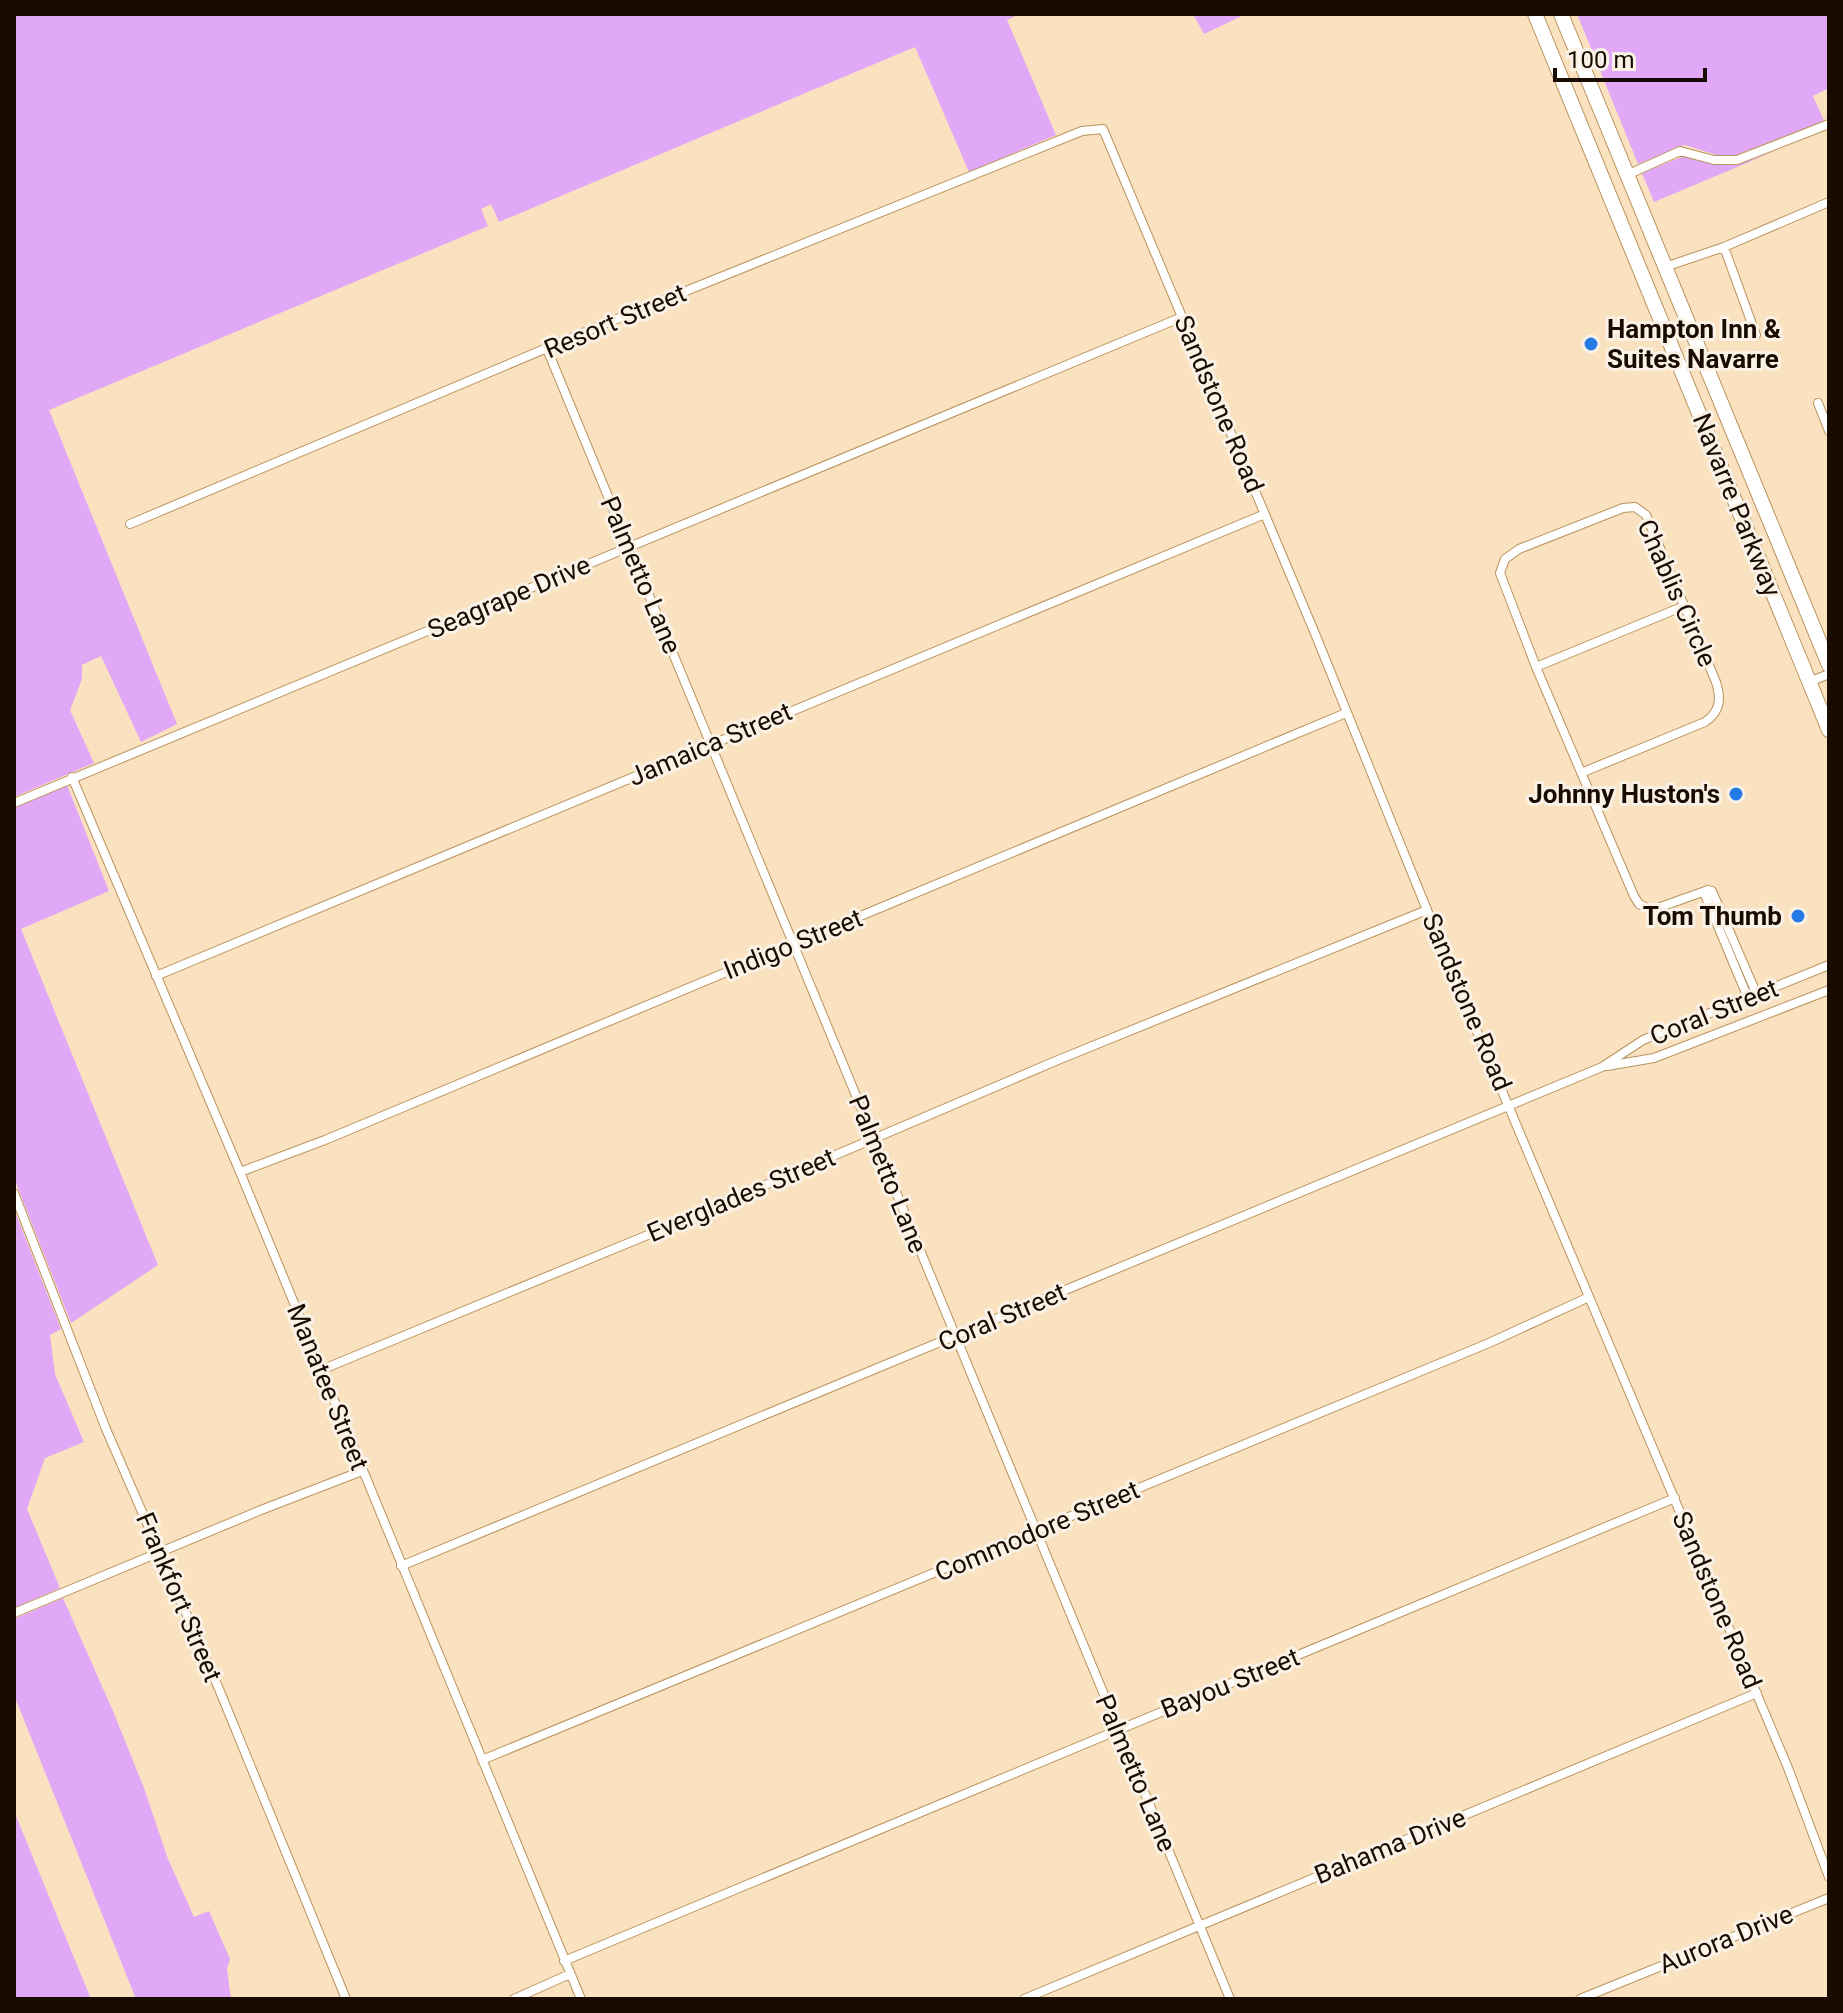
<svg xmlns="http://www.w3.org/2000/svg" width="1843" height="2013" font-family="Roboto,sans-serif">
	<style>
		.green { fill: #e1a8f7 }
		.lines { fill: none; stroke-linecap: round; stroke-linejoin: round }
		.street-casing { stroke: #b9935b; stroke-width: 10 }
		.highway-casing { stroke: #b9935b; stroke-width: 16 }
		.street { stroke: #fff; stroke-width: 8 }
		.highway { stroke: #fff; stroke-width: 14 }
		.poi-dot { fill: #257be5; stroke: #faf2e6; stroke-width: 3 }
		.labels { text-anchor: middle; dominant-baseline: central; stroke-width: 6; stroke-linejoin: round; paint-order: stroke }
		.street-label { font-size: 26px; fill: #190b00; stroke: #faf2e6 }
		.poi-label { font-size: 26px; font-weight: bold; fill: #190b00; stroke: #faf2e6; text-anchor: end }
	</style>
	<rect width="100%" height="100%" fill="#fae2c0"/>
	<path class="green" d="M14,14H1020L1007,20L1056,135L969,172L915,47L499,222L491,204L481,209L488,226L49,410L177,724L141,742L101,656L82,665V679L70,710L94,763L14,797Z
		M1193,14H1243L1244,15L1204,34Z
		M1577,14H1829V88L1813,96L1824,121L1736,155H1716L1685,145L1638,164Z
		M1794,143L1654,202L1642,173L1684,156C1732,174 1749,161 1794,143Z
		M67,785L109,891L21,929L158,1265L71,1323L14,1178V808Z
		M14,1209L61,1329L50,1335L55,1374L84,1442L45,1458L27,1509L60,1588L14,1608Z
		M63,1598L113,1711L144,1788L168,1859L194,1917L209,1911L230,1959L227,1969L231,1999H136L14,1695V1619Z
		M14,1811L91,1999H14Z"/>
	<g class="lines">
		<defs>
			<path id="street" d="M1627,175L1680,151L1714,160H1737L1829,124
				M1724,247L1756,335
				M1665,267L1724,247L1829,202
				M547,349L1230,1999
				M1818,403L1829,431
				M130,524L592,329L1082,131L1103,129L1316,636L1459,989L1788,1768L1829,1877
				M1536,667L1684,606
				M1809,682L1829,674
				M1581,773L1705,722C1721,711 1721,698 1716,682L1646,515L1635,507L1623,508L1519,549L1505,559L1500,573L1536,667L1634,896L1639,904L1652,910L1708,890
				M72,777L240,1172L581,1999
				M14,803L1182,317
				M1708,890L1712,891L1757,995
				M1708,890L1705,895L1748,998
				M156,976L1265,514
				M1607,1066L1654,1058L1829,990
				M240,1172L325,1140L1346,713
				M14,1193L106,1429L219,1689L346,1999
				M321,1370L667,1227L1058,1060L1427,910
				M401,1566L1602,1067L1643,1040L1829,965
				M14,1613L261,1510L362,1471
				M482,1760L1489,1343L1589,1297
				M564,1961L1675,1498
				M514,1999L570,1974
				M1024,1999L1757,1693
				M1580,1999L1829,1898"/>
			<path id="highway" d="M1535,14L1829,730
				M1561,14L1829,665"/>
		</defs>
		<use href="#street" class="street-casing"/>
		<use href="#highway" class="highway-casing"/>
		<use href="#street" class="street"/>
		<use href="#highway" class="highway"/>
	</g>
	<g class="poi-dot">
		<circle cx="1591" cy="344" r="8"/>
		<circle cx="1736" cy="794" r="8"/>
		<circle cx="1798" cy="916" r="8"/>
	</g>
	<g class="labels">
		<g class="street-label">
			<text transform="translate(615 321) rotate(-23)">Resort Street</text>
			<text transform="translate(1219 404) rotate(67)">Sandstone Road</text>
			<text transform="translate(1737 505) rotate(68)">Navarre Parkway</text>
			<text transform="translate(641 575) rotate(67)">Palmetto Lane</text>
			<text transform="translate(1677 593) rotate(66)">Chablis Circle</text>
			<text transform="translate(509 597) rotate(-23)">Seagrape Drive</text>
			<text transform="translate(710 744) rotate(-23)">Jamaica Street</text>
			<text transform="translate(793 944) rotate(-22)">Indigo Street</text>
			<text transform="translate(1467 1002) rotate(67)">Sandstone Road</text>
			<text transform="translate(1714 1012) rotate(-22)">Coral Street</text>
			<text transform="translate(888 1174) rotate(68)">Palmetto Lane</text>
			<text transform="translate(741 1195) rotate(-23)">Everglades Street</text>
			<text transform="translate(1002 1317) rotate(-23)">Coral Street</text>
			<text transform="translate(328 1387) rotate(68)">Manatee Street</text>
			<text transform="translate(1037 1531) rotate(-23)">Commodore Street</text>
			<text transform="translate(179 1597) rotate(67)">Frankfort Street</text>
			<text transform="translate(1717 1600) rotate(67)">Sandstone Road</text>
			<text transform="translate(1230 1683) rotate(-22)">Bayou Street</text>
			<text transform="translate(1136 1773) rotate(67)">Palmetto Lane</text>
			<text transform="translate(1390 1846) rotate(-22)">Bahama Drive</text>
			<text transform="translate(1726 1939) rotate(-22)">Aurora Drive</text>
		</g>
		<g class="poi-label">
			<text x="1607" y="329" text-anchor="start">Hampton Inn &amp;<tspan x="1607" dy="30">Suites Navarre</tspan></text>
			<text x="1720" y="794">Johnny Huston's</text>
			<text x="1782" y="916">Tom Thumb</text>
		</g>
	</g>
	<rect width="1843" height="2013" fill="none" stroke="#190b00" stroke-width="32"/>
	<path d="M1555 68v12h150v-12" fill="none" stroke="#190b00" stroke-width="4"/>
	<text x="1567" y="68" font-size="24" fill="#190b00" stroke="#faf2e6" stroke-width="6" paint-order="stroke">100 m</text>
</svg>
